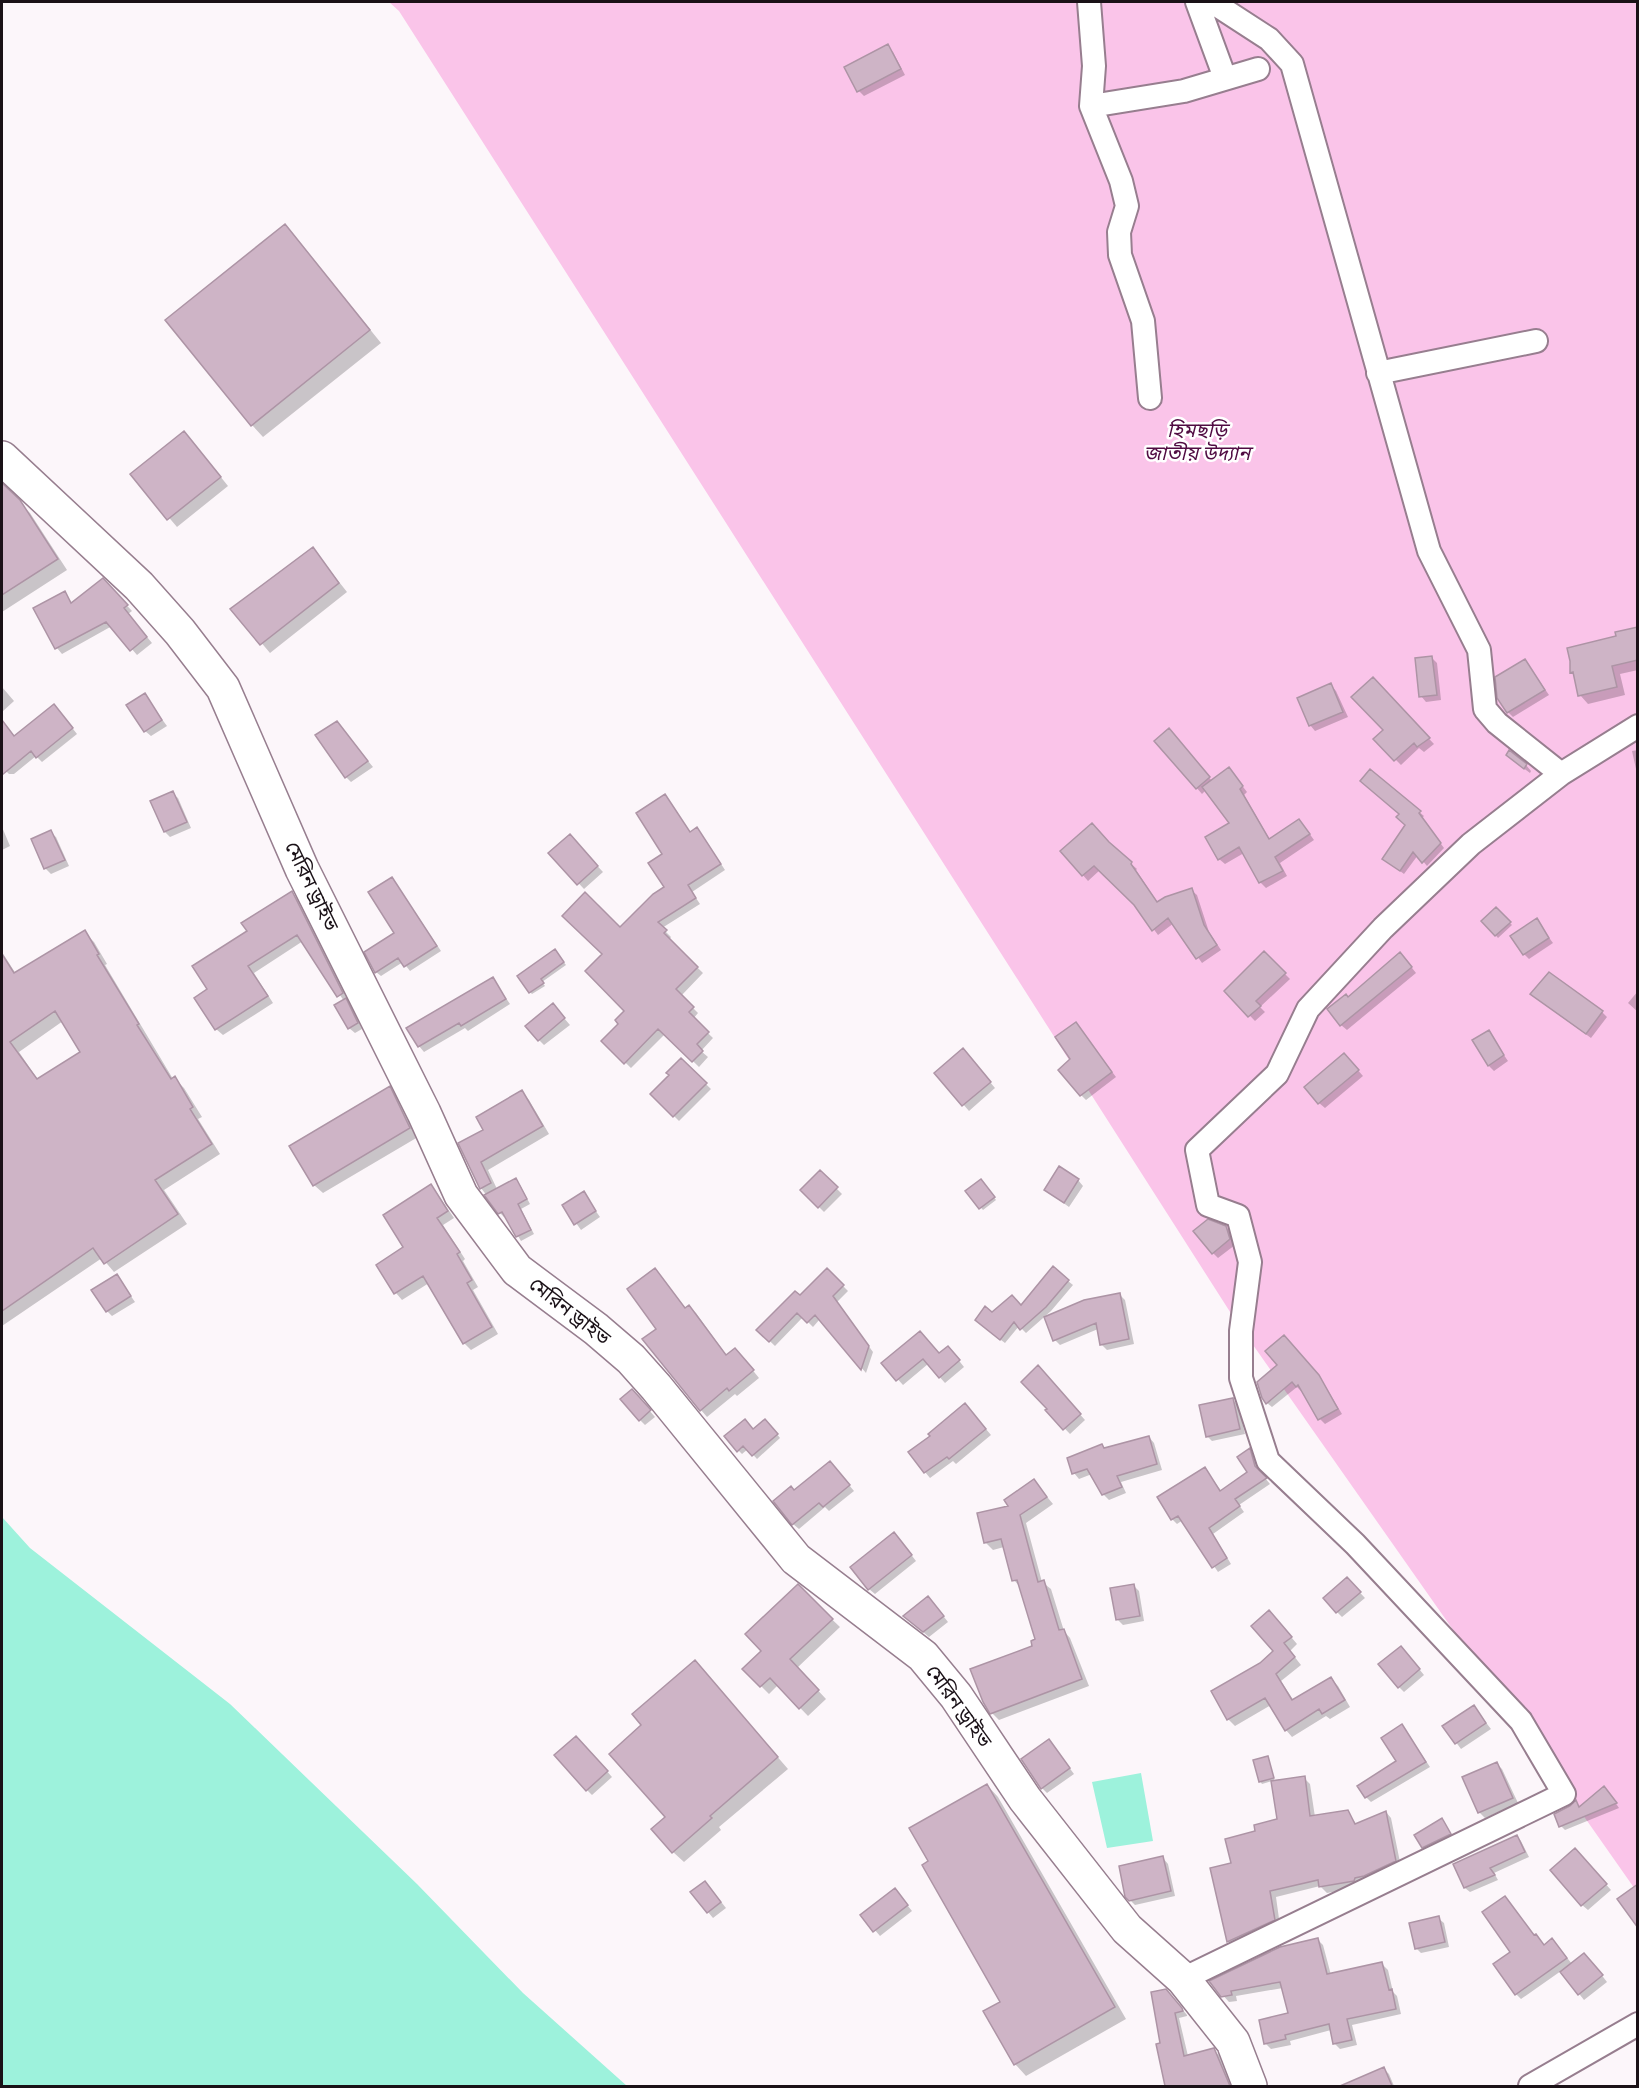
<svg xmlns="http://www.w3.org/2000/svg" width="1639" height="2088" font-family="Bitter,'Noto Sans Bengali',serif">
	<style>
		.green { fill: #fac4e9 }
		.water { fill: #9df2dc }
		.shadow { fill: #0003; fill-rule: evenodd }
		.building { fill: #ceb4c6; stroke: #ad94a5; stroke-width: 1.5; fill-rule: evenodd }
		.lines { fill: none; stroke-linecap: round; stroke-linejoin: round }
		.minor-casing { stroke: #977e8f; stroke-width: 26 }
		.secondary-casing { stroke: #977e8f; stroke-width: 36 }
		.minor { stroke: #fff; stroke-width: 22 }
		.secondary { stroke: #fff; stroke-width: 33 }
		.labels { text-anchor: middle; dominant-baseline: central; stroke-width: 5; stroke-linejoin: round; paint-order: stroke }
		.park-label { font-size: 20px; font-style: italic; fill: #500b42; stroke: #fff }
		.street-label { font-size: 20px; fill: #1a1117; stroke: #fff }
	</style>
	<rect width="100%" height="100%" fill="#fcf6fa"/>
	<path class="green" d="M389,2H1637V1892L1232,1315L399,11Z"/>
	<path class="water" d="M2,1517L30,1548L230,1704L417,1884L523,1993L627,2086H2Z
		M1141,1773L1153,1841L1107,1848L1092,1782Z"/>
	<path class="shadow" d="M887,46L893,52L905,75L864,96L859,91Z
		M285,226L296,238L381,343L263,437L252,425Z
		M192,441L228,486L177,527L132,474Z
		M5,488L30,513L67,570L2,612V491Z
		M313,549L347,592L270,653L233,609Z
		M103,580L132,611L128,614L152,643L137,655L112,626L62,654L57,648L35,609L64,593L73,604Z
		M1638,629V670L1620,674L1625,695L1588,704L1580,695L1576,677L1572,673V660Z
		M1432,658L1437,663L1441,700L1426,702L1421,696Z
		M1525,660L1549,695L1513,717L1508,712Z
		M1373,679L1434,744L1424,752L1419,748L1401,765L1375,739L1385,730Z
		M1331,685L1336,691L1348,717L1315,731L1310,725Z
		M2,687L14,701L2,712Z
		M144,695L167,726L151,736L145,731Z
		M59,711L77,734L42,762L36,756L14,774H9L2,767V721L15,737Z
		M337,723L373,767L351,782L346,777Z
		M1174,735L1212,781L1234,775L1247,792L1244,795L1270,840L1304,826L1314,840L1280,863L1287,876L1266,888L1260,882L1244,853L1225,864L1219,859L1231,824L1206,790L1202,794L1156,741Z
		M1638,750V778L1632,751Z
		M1513,760L1526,765L1531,771L1530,773Z
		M1370,771L1424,816L1422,818L1444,848L1427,866L1418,855L1404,874L1384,859L1407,825Z
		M172,793L178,798L191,828L170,837L165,832L152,802Z
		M665,796L691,833L697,829L702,835L725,870L692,892L700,904L662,928L671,937L669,940L703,973L681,996L698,1013L693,1019L713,1038L701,1051L708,1057L699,1067L665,1034L631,1068L603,1041L620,1024L626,1011L604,954L620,929L666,887Z
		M2,827L10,846L2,850Z
		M50,832L56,837L69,866L51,874L45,868Z
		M575,842L603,872L584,889L551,854Z
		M1111,846L1137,869L1136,870L1158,903L1191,890L1197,895L1209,932L1221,950L1202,963L1174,923L1158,935L1135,904L1100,870L1088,881L1062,851Z
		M392,878L441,951L410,971L403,962L381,976L376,972L396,933Z
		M292,893L299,900L349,1000L347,1001L351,1005L362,1029L355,1033L349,1028L344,1001L303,941L254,973L273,1003L223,1035L216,1029L209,990L249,932Z
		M1496,909L1512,925L1498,938L1483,921Z
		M1536,920L1553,943L1529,959L1524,954Z
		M84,932L94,942L107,964L105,965L173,1079L174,1078L184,1088L202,1117L198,1119L220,1154L164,1190L187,1224L114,1272L102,1258L2,1326V952L16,974ZM63,1021L82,1052L38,1080L19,1052Z
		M557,953L566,965L542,982L545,986L532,994L530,992Z
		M1264,953L1290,979L1260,1007L1265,1012L1255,1021L1226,991Z
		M1405,959L1416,973L1347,1030L1341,1025L1348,999Z
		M493,979L510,1004L468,1031L465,1028L424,1052L419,1046Z
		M1638,991V1012L1628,1003Z
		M1537,999L1602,1012L1607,1017L1591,1038Z
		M558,1011L570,1025L544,1045L539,1040Z
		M1076,1024L1116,1077L1086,1100L1081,1095L1072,1060Z
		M1488,1032L1508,1061L1494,1071L1489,1066L1474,1041Z
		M968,1056L995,1088L969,1111L936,1073Z
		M681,1060L711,1089L679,1121L652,1094L671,1075Z
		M1349,1060L1363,1076L1325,1108L1319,1103Z
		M389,1088L398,1097L418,1137L323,1193L314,1185Z
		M522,1092L529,1100L549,1134L488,1170L497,1189L516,1180L520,1185L530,1204L521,1209L534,1234L521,1241L506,1216L504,1217L500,1213L481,1188L460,1143L485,1130Z
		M820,1172L842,1194L824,1212L802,1190Z
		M1078,1180L1083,1186L1069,1207L1045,1190Z
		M983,1183L996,1200L983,1210L967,1192Z
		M431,1186L437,1193L454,1218L443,1225L465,1259L463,1261L478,1287L473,1290L498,1334L471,1350L464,1343L429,1283L402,1300L396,1293L378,1265L405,1248Z
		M583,1193L600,1217L581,1230L564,1206Z
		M1226,1227L1231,1233L1235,1245L1218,1258L1213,1253Z
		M655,1270L686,1309L689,1307L696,1313L727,1356L742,1357L759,1378L737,1396L735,1394L707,1417L701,1410L658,1329Z
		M827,1270L848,1291L837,1302L873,1352L866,1373L820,1319L813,1327L803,1317L775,1346L758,1330L800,1298Z
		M117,1276L135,1302L112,1316L107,1311Z
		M1068,1281L1073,1285L1051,1311L1026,1333L1019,1326L1005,1343L981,1325L992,1314L1021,1307Z
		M1120,1295L1125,1300L1134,1344L1107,1350L1101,1344L1098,1329L1060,1345L1055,1340Z
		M1289,1341L1323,1382L1342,1414L1325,1424L1320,1419L1303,1390L1301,1391L1297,1387L1272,1407L1267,1403Z
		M953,1353L964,1367L945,1383L928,1364L903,1385L883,1363Z
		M1043,1373L1085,1420L1070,1434L1047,1410Z
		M637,1396L655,1417L645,1425L640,1420Z
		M1233,1400L1238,1405L1245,1434L1212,1441L1207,1436Z
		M970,1410L991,1435L956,1464L953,1461L930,1478L925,1472L932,1436Z
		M769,1424L780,1438L757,1459L748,1449L742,1454L738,1450L753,1431Z
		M1149,1437L1154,1443L1162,1470L1121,1482L1126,1493L1109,1500L1103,1494L1092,1474L1079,1479L1074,1473L1105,1449Z
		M1250,1450L1254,1455L1260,1472L1270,1484L1239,1505L1244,1512L1213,1534L1231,1564L1218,1572L1183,1520L1177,1524L1172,1519L1205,1469L1222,1492L1249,1472Z
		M835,1468L854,1491L829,1511L825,1507L799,1529L793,1524L794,1492Z
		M1034,1481L1053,1504L1026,1523L1042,1582L1051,1589L1064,1631L1070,1638L1089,1686L999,1720L992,1713L1034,1647L1036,1640L1020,1587L1014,1580L1004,1547L993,1550L985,1542L1011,1507Z
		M899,1539L916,1561L875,1594L869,1589Z
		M1347,1579L1365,1598L1342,1617L1337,1612Z
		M1133,1585L1139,1591L1144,1621L1123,1625L1117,1619Z
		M798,1587L840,1627L797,1668L826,1699L808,1716L778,1685L769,1694L744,1669L763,1651Z
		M933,1603L948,1622L929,1637L910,1621Z
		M1276,1619L1297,1644L1290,1651L1301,1665L1281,1681L1294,1701L1331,1679L1338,1686L1350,1707L1330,1719L1326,1716L1292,1737L1286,1730L1271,1705L1235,1726L1228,1719L1261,1664L1275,1651Z
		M1406,1653L1424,1675L1404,1692L1399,1687Z
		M695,1662L788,1769L719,1827L721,1830L684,1862L673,1852L667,1817L643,1725Z
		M1474,1707L1491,1729L1461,1749L1444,1726Z
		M1406,1731L1430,1767L1371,1802L1366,1797L1398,1762Z
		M582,1743L612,1777L592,1795L587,1790Z
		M1054,1747L1074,1774L1047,1793L1042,1788Z
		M1267,1758L1275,1782L1304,1778L1310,1784L1315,1817L1347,1811L1357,1825L1386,1812L1391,1818L1401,1867L1360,1887L1327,1893L1320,1886L1276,1897L1280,1926L1235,1948L1229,1942L1212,1869L1233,1864L1257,1833L1278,1820L1272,1781L1262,1784L1260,1781Z
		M1497,1764L1502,1769L1518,1803L1485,1818L1479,1812L1464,1778Z
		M987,1785L998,1797L1126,2019L1026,2076L1015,2064L1002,2002L930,1862Z
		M1608,1792L1619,1808L1565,1830L1561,1826L1576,1802L1581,1808Z
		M1442,1820L1455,1840L1429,1852L1423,1847Z
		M1517,1836L1521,1841L1529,1857L1494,1873L1498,1880L1470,1892L1465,1888L1455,1865Z
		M1580,1855L1611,1890L1588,1910L1582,1905Z
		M1163,1858L1168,1864L1175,1896L1135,1905L1130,1900Z
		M710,1888L726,1908L713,1918L708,1912Z
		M900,1896L912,1911L880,1936L862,1915Z
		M1438,1918L1444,1923L1449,1947L1421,1953L1416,1948Z
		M1535,1936L1545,1946L1557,1945L1572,1964L1590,1960L1607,1982L1584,2000L1561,1971L1521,1999L1516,1994L1512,1952Z
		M1317,1939L1323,1945L1331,1975L1382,1964L1388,1970L1393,1992L1397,1996L1401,2014L1352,2025L1357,2045L1340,2049L1334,2043L1331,2030L1290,2041L1291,2045L1271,2049L1265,2043L1290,2014L1283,1988L1236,1996L1237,2001L1229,2002L1211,1982Z
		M1171,1996L1187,2015V2016L1179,2018L1188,2056L1213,2050L1219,2055L1232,2086H1167L1158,2045H1162Z
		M1384,2069L1389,2074L1394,2086H1343Z"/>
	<path class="building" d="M888,44L901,69L857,92L844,67Z
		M285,224L370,330L251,426L165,320Z
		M184,431L221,477L167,520L130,474Z
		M2,483L20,500L58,559L2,595Z
		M313,547L339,583L260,645L230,609Z
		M103,578L128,605L124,608L147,637L130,651L106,622L55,649L33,608L65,591L71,603Z
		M1638,627V660L1612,666L1617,687L1578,696L1573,672L1570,673V661L1567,648L1616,636L1615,632Z
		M1432,656L1437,695L1419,697L1415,658Z
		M1525,659L1545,690L1507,713L1497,698L1495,677Z
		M1373,677L1430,738L1417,747L1414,743L1394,761L1373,739L1383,730L1351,697Z
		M1331,683L1343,712L1309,726L1297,698Z
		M145,693L162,720L144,732L126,705Z
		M54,704L73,728L36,758L31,751L2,775V720L14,736Z
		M337,721L368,761L345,778L315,735Z
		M1169,728L1210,777L1196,789L1154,741Z
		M1509,750L1527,764L1524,769L1506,755Z
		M1229,767L1243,786L1240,789L1269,839L1299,819L1310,834L1275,857L1283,871L1259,883L1239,847L1218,860L1205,837L1229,823L1202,787Z
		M1370,769L1421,811L1419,813L1441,843L1422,863L1413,852L1400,871L1382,859L1405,825L1396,817L1399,814L1360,781Z
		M173,791L187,822L164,832L150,801Z
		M665,794L690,832L697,827L721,864L688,885L696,898L658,922L667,930L664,933L698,967L676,989L694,1007L689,1012L709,1032L697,1044L703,1051L692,1062L658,1029L624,1064L601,1041L618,1024L615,1020L624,1011L585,971L602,954L562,916L585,892L620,927L653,894L664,887L648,863L662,854L636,813Z
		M1092,823L1109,842L1132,862L1131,864L1157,902L1165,897L1192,888L1204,925L1217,945L1196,959L1168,918L1152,931L1134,905L1094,866L1082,876L1060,851Z
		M51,830L65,860L44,869L31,839Z
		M570,834L598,866L577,885L548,853Z
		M392,877L437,946L404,967L398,958L375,973L364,952L394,933L368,892Z
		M292,891L343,993L337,997L297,935L248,966L268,996L215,1030L194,998L207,989L192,966L247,931L241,923Z
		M1496,907L1511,922L1495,936L1481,921Z
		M1537,918L1549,938L1523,955L1510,936Z
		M85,930L99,954L97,955L139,1024L137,1025L171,1079L175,1076L193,1107L190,1109L212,1144L155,1180L178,1214L104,1264L93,1248L2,1311V954L14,973ZM55,1011L80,1052L37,1079L10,1042Z
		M555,949L564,962L541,979L544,983L529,993L517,976Z
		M1264,951L1286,973L1256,1001L1261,1006L1248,1017L1224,991Z
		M1400,952L1412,967L1340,1026L1327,1009L1346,994L1348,997Z
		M1549,972L1603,1011L1586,1034L1530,994Z
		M493,977L506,999L461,1026L459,1023L418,1047L406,1028Z
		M346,998L358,1023L348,1029L334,1005Z
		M553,1003L565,1018L538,1041L525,1026Z
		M1076,1022L1112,1072L1080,1096L1058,1070L1070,1059L1055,1037Z
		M1489,1030L1504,1055L1488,1066L1472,1040Z
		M963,1048L991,1082L962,1106L934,1073Z
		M1344,1053L1359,1070L1318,1104L1304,1087Z
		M681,1058L707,1083L673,1117L650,1094L669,1075L666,1073Z
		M390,1086L410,1128L313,1186L289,1146Z
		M522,1090L543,1126L481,1162L491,1183L480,1189L458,1143L483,1130L476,1117Z
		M1059,1166L1079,1179L1064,1203L1044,1190Z
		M820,1170L838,1187L818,1208L800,1190Z
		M516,1178L527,1199L518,1204L531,1230L516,1237L502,1212L498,1214L484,1195Z
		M981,1179L995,1197L979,1209L965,1191Z
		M431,1184L448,1211L437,1218L460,1252L457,1254L472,1280L467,1283L492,1327L463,1344L423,1276L394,1294L376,1265L403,1247L383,1215Z
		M584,1191L596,1211L574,1225L562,1205Z
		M1208,1219L1226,1226L1230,1239L1212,1254L1193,1231Z
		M1053,1266L1069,1280L1046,1307L1020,1330L1014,1322L1000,1340L975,1320L985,1306L992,1312L1012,1295L1021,1305Z
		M655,1268L685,1308L689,1305L726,1355L735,1348L754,1370L729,1391L727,1388L700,1411L642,1339L656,1329L627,1289Z
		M827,1268L844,1285L833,1296L869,1346L861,1370L815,1315L807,1323L797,1313L769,1342L756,1330L795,1291L800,1295Z
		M117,1274L131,1296L106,1312L91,1290Z
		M1120,1293L1129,1339L1100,1345L1096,1323L1053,1341L1044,1317L1084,1300Z
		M920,1331L939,1353L948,1346L960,1360L939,1378L923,1359L896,1381L881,1363Z
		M1284,1335L1319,1375L1338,1409L1318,1420L1298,1385L1296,1387L1292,1382L1266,1404L1262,1398L1257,1382L1277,1365L1265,1351Z
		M1038,1365L1081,1414L1063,1430L1045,1410L1047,1409L1021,1382Z
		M632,1389L651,1410L639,1421L620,1399Z
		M1233,1398L1240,1429L1206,1437L1199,1405Z
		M965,1403L986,1429L949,1459L947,1457L924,1473L908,1452L930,1436L928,1434Z
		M745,1419L753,1429L765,1419L778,1434L752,1456L743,1446L737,1452L724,1436Z
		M1149,1436L1157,1464L1117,1476L1122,1487L1102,1495L1087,1469L1072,1474L1067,1458L1102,1444L1104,1448Z
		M1250,1448L1255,1466L1267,1478L1235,1499L1240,1506L1209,1528L1227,1558L1212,1568L1178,1516L1171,1520L1157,1497L1205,1467L1220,1491L1247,1472L1237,1457Z
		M830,1461L850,1485L823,1507L819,1503L792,1525L773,1501L791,1486L794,1490Z
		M1034,1479L1047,1497L1020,1515L1038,1582L1044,1580L1059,1630L1064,1629L1082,1679L990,1714L983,1702L970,1669L1032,1646L1031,1641L1035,1639L1017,1580L1012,1581L1001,1539L984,1543L977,1513L1008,1506L1004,1500Z
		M894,1532L912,1555L868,1590L850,1567Z
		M1347,1577L1361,1592L1336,1613L1323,1598Z
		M798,1584L833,1619L790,1659L819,1690L799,1709L770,1678L760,1687L742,1669L761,1651L745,1634Z
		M1134,1584L1140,1616L1116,1620L1110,1588Z
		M928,1596L944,1616L923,1632L903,1616Z
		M1269,1610L1292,1637L1284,1643L1295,1657L1276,1674L1292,1700L1331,1677L1345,1700L1322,1714L1319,1709L1285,1731L1265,1698L1227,1720L1211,1691L1260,1663L1273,1651L1251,1626Z
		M1401,1646L1420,1669L1398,1688L1378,1664Z
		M695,1660L778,1757L710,1816L712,1818L672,1853L651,1829L665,1817L609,1754L641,1725L632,1714Z
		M1474,1705L1486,1723L1455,1744L1442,1726Z
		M1402,1724L1426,1762L1365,1798L1357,1786L1396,1761L1381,1738Z
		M576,1736L608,1771L586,1791L554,1755Z
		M1049,1739L1070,1768L1041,1789L1021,1759Z
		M1268,1756L1274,1778L1259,1782L1253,1760Z
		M1497,1762L1513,1798L1478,1813L1462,1777Z
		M1305,1776L1310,1816L1348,1810L1355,1824L1386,1811L1396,1861L1364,1876L1355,1878L1354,1881L1319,1887L1318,1880L1270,1891L1275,1920L1227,1942L1210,1868L1231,1863L1225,1839L1255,1831L1254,1825L1277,1819L1271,1781Z
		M987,1784L1115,2007L1014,2065L983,2011L1000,2002L922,1865L928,1861L909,1828Z
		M1604,1786L1617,1803L1559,1827L1554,1814L1570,1806L1576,1800L1579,1807Z
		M1442,1818L1451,1834L1422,1848L1414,1835Z
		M1517,1835L1525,1852L1490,1868L1495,1875L1464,1888L1453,1864Z
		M1575,1848L1607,1884L1581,1906L1550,1870Z
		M1163,1856L1171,1891L1129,1901L1125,1897L1119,1866Z
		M705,1881L721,1902L707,1913L690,1892Z
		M1638,1884V1928L1617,1899Z
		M895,1888L908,1905L873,1932L860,1915Z
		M1505,1896L1534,1935L1536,1934L1544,1945L1552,1938L1567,1958L1515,1995L1493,1964L1510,1952L1482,1912Z
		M1439,1916L1445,1942L1415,1949L1409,1923Z
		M1318,1938L1327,1974L1382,1962L1389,1990L1392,1989L1396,2009L1347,2019L1352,2040L1333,2044L1329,2024L1285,2035L1286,2039L1264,2044L1259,2020L1288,2013L1280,1982L1231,1991L1232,1995L1221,1997L1209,1981L1280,1947Z
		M1584,1953L1603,1975L1578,1995L1560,1972Z
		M1166,1989L1182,2008L1183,2011L1175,2013L1184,2056L1214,2048L1230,2086H1165L1156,2044L1160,2043L1151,1992Z
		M1384,2067L1392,2086H1340Z"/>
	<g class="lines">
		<defs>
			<path id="minor" d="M1089,2L1094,66L1091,106L1121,181L1127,206L1119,232L1120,255L1143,321L1150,398
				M1197,2L1225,78
				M1212,2L1269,39L1292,64L1429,551L1479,650L1485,709L1497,723L1561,774
				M1091,106L1184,91L1258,69
				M1378,373L1536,341
				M1183,1979L1564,1794L1521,1721L1355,1544L1268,1461L1241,1378V1331L1250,1262L1238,1216L1208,1205L1197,1150L1277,1074L1308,1009L1383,928L1471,844L1561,774L1638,726
				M1530,2086L1638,2024"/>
			<path id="secondary" d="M2,458L139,586L180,632L223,688L302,869L424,1113L461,1195L517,1270L596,1329L631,1359L656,1387L796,1559L923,1656L956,1696L1025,1799L1127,1929L1183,1979L1233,2042L1250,2086"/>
		</defs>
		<use href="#minor" class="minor-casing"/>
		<use href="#secondary" class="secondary-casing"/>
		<use href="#minor" class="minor"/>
		<use href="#secondary" class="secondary"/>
	</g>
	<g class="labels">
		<g class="park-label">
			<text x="1197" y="430">হিমছড়ি<tspan x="1197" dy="23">জাতীয় উদ্যান</tspan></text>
		</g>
		<g class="street-label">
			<text transform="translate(312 886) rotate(64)">মেরিন ড্রাইভ</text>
			<text transform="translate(570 1311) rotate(38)">মেরিন ড্রাইভ</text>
			<text transform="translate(959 1706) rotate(54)">মেরিন ড্রাইভ</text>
		</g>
	</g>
	<rect width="1639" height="2088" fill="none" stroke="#1a1117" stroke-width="6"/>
</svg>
